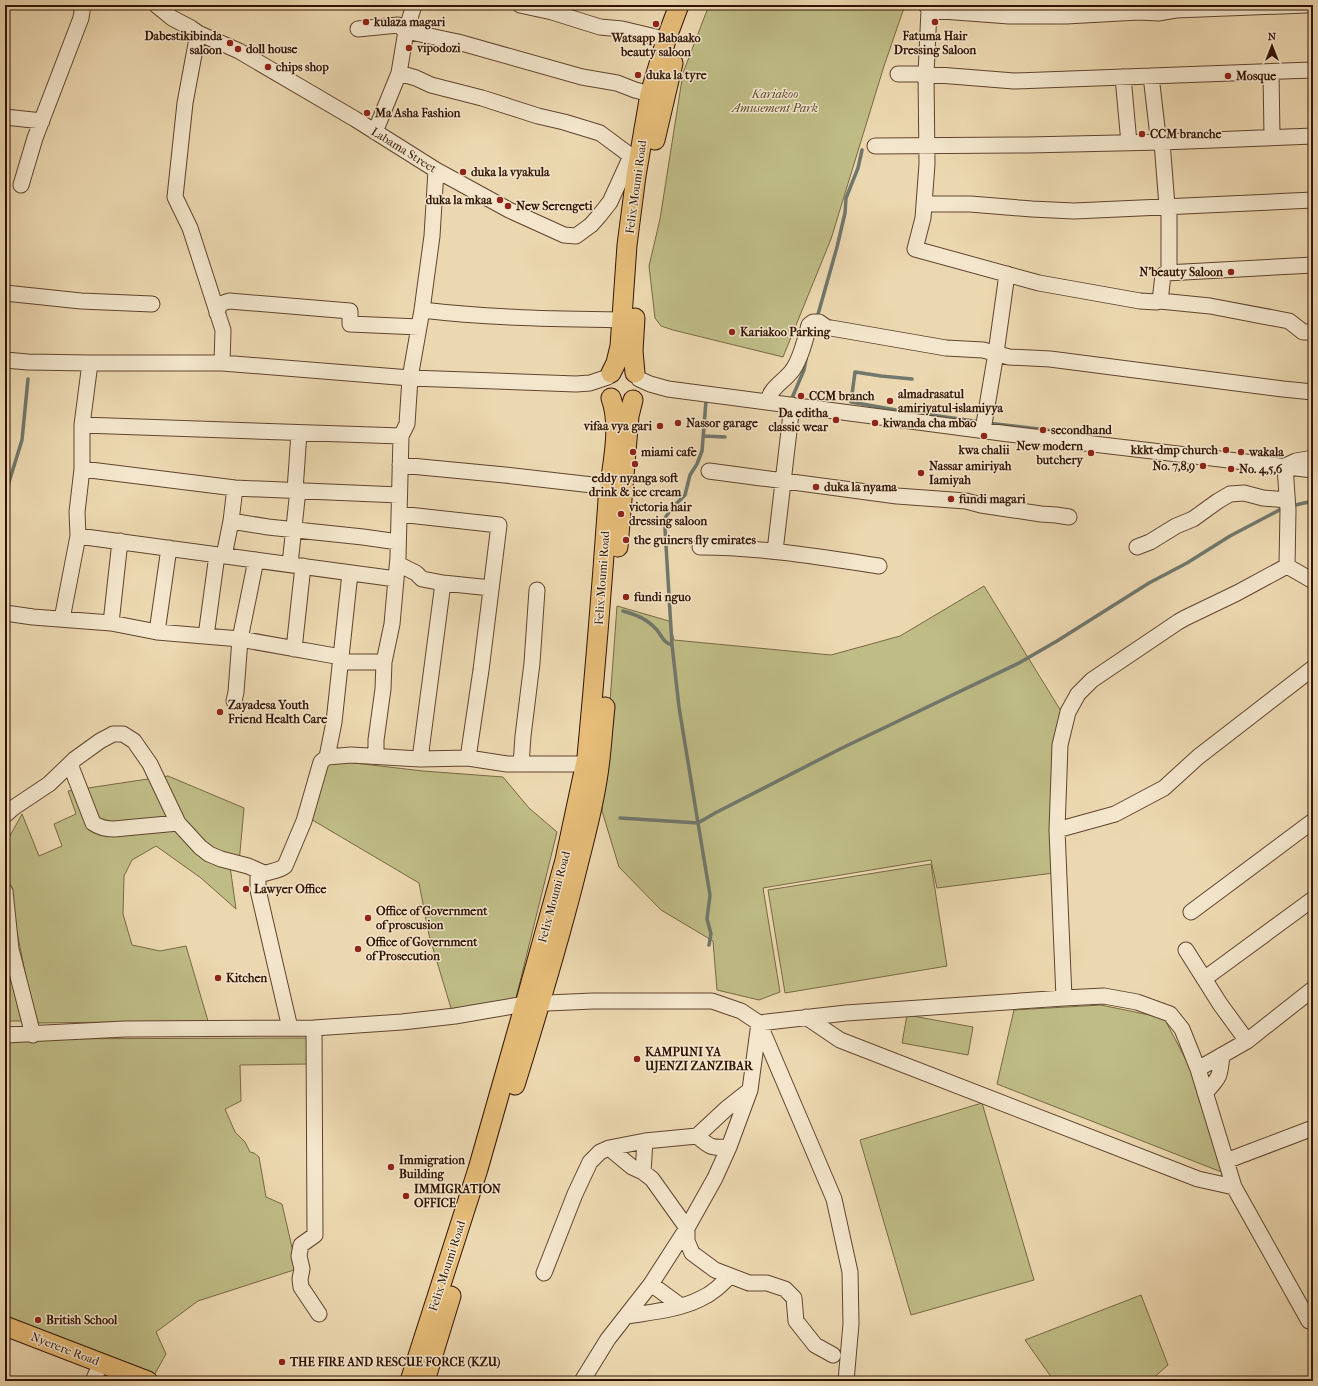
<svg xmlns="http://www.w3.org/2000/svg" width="1318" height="1386" font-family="'IM FELL French Canon',serif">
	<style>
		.green { fill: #bfbc86; stroke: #786844 }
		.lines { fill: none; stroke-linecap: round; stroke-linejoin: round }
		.stream { stroke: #70776c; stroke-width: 3.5 }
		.minor-casing { stroke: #60442e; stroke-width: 17 }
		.major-casing { stroke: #311303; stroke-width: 21 }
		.minor { stroke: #f3e6cc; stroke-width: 15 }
		.major { stroke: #e6bc78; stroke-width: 19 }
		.poi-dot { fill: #8f2418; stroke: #f3e6cc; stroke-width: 1.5 }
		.labels { text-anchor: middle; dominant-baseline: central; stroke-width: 3; stroke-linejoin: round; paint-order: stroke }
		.poi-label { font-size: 12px; font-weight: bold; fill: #311303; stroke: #f3e6cc; text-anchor: start }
		.park-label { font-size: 12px; font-style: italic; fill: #5c462a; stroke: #f3e6cc }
		.street-label { font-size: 12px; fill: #311303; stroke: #f3e6cc }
	</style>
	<rect width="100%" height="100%" fill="#ecd8b0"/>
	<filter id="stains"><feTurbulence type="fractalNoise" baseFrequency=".005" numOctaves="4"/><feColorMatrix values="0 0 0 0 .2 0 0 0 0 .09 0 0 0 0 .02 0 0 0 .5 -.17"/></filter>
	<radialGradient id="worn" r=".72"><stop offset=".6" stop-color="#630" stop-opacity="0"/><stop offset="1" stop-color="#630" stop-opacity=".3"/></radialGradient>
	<path class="green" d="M709,5H905L884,66L831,239L783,357L673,330L661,326L655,318L649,266L660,219L683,73Z
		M984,586L1064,716L1054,873L937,888L931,860L763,888L780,992L759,1000L717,990L713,941L661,910L619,867L602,811L617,606L669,621L674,640L831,655L900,636Z
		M337,761L423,771L503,777L529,808L557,832L515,1002L453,1015L429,935L419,883L309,818L324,765Z
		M168,776L244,808L239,863L230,866L236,909L201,878L156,846L132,860L124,876L123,914L132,945L160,951L186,946L208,1021L34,1023L24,967L5,872V845L22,814L39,856L62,846L54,824L76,814L68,791Z
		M931,864L947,966L785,993L768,890Z
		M5,925L23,1021H5Z
		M1101,1005L1164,1018L1194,1075L1224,1173L997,1084L1014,1010Z
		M907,1015L973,1027L968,1055L902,1043Z
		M309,1038L310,1064L240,1065L241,1101L225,1109L235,1132L245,1142L250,1152L254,1153L259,1157L266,1197L282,1204L297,1269L198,1301L156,1332L166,1354L152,1379L5,1323V1039Z
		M982,1103L1034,1280L911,1315L860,1140Z
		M1141,1295L1168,1365L1150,1381H1054L1025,1340Z"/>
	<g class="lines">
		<path class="stream" d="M817,318L837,247L845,213L846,198L858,168L862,150
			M912,379L881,376L855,372L851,402L896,410L981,422
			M792,398L804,370L806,359
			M987,423L1047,430L1056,433
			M704,436L725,437
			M1291,506L1313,501
			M5,508L9,482L22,440L28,379
			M623,611C637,615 647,619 657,630C663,638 663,642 672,645
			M620,818L698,823L679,707L672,645L665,529V518L672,508L685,495L690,475L697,464L702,451L706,401
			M709,945L711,934L707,919L710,895L698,823L715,813L840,749L1019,663L1057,641L1149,583L1187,563L1230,536L1285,507"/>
		<defs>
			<path id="minor" d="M156,5L172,18L191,28L198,33L239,51L355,119L436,170L509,210L564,235L576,236L591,225L599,216L610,202L631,156
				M520,5L552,12L600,27L622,29L660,38L665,43
				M926,5L929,10L926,74L927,164L923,218L915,249L1039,283L1140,301L1157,302L1160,301
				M929,10L1009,16H1066L1139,12L1158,13L1176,10L1306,5
				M358,29L398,25L406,31L458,42L582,77L617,83L635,90L650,94
				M198,33L185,103L175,197L190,228L223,330L222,363
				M1271,72L1272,137
				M399,73L416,78L431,85L482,98L538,116L564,122L600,133L631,156L639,157
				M898,74H926L1014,81L1313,70
				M1151,76L1158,136L1162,142L1167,206L1169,214V272
				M1123,77L1129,143
				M5,117L42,121
				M375,132L399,73L406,31L414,5
				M875,146L1028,145L1162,142L1313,136
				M21,185L35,138L81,18L83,5
				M925,204H970L1032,209L1074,211L1313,200
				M1313,265L1166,273L1163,275L1160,301L1210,306L1289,321L1303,332H1313
				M5,293L81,301L152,304
				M422,310C489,318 555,319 622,320
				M217,313L220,304L229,301L350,311V324L419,327
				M5,360L28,362L90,363H222L410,378L576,384L590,383L608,377
				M639,379L650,384L668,389L1009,434L1313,470
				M768,402C769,389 783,382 791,372C799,363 806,338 809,325L813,322H819L826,327L831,328L946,348L983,350L1009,357L1050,359L1283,389L1313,392
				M82,425L401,436
				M983,430L996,353L1007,274
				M400,465L505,475L610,487
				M82,469L235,488L399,495
				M709,471L897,496L966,501L981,505L1041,514L1056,515L1069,517
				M295,490L299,433
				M399,514L499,525L481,670L468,758
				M231,521L268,527L363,537L398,542
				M78,536L396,579L398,557L401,436L407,424L410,378L422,310L432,236L436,170
				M700,547C760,547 820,557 879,566
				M1137,547L1150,542L1176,526L1193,519L1218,501L1230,494L1244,493L1263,498L1287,500
				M775,551L792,405
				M224,556L231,521L235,488
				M256,560L240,639L341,657
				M290,564L298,490
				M398,564L416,573L422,579L443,583L491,588
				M1287,566L1288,510L1285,466L1296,461L1313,458
				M1287,566L1313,581
				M5,613L33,617L111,623L157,632L240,639L236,692L234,701
				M62,619L78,536L77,512L82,469V425L90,363
				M111,623L120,541
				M157,632L169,548
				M206,636L217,555
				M294,649L303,566
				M340,661L350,662H384L392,624L396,579
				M376,756V740L383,689L384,662
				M327,757L334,722L350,573
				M420,759L443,583
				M70,764L93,823C100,828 106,829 114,829L178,823
				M521,764L523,736L532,663L537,590
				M5,815L13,808L49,784L75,759L100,741L113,734H123L134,741L150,764L178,823L200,847L209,854L221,859L248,866L264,873
				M1057,830L1115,814L1164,788L1198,757L1313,668
				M5,891L11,949L33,1035
				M1191,912L1313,821
				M1186,950L1220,1004L1247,1041L1313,989
				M1204,979L1313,899
				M1064,998L1057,830L1060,745L1068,712L1078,694L1092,680L1178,622L1185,618L1237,593L1287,566
				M290,1028L258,890V876C267,871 278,872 285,866L304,821L321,762L327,757L351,755L420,759L468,758L507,764H585L596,765
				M314,1028L315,1235L301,1245L299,1256L302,1269L300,1279L301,1287L319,1314
				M5,1035L125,1029L314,1028L402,1022L455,1016L525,1004L593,1001H712L741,1011L759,1023L834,1199L850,1272L851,1324L846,1381
				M1198,1069L1247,1041
				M1205,1093C1220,1077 1220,1077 1222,1055
				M697,1136C711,1148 711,1148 729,1147
				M609,1148L632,1167L643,1172L652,1179L687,1228V1241L692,1253L715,1270L749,1283H767L785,1289L794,1298L796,1321L815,1345L833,1355
				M1226,1161L1313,1128
				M643,1172L645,1141
				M1234,1187L1309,1321L1313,1322
				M544,1273L575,1194L590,1162L600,1152L609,1148L645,1141L697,1136L726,1109L750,1090
				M651,1284L681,1306
				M627,1316C651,1312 678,1310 700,1299C712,1294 721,1285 730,1276
				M93,1381L101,1363
				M582,1381L608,1339L651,1284L687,1228L715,1178L729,1147L750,1090L759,1023L846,1013L1064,998L1104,996L1137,1002L1170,1014L1182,1029L1198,1069L1234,1187L1198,1179L840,1040L806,1017"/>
			<path id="major" d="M655,140L673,63
				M611,373L616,363L620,346L627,245L636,176L650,94L667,37L679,5
				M635,373L633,351L635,318
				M618,547L629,416L633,400
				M515,1085C537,1014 559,942 577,869C586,833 596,796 600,759C602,742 603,725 605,707
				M5,1326L148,1381
				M410,1381L478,1169L525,1004L565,860L587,757C595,672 602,586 608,500C611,469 622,429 611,398
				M425,1381L451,1296"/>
		</defs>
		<use href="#minor" class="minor-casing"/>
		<use href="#major" class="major-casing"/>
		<use href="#minor" class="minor"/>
		<use href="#major" class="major"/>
	</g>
	<g class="poi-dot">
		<circle cx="366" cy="22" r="4"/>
		<circle cx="935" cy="22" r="4"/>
		<circle cx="656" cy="24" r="4"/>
		<circle cx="230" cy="43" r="4"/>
		<circle cx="409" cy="48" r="4"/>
		<circle cx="238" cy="49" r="4"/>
		<circle cx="268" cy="67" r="4"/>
		<circle cx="638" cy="75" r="4"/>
		<circle cx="1228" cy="76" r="4"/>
		<circle cx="367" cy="113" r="4"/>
		<circle cx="1142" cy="134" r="4"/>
		<circle cx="463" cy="172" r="4"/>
		<circle cx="500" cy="200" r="4"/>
		<circle cx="508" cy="206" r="4"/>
		<circle cx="1231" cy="272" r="4"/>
		<circle cx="732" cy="332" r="4"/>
		<circle cx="801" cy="396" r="4"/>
		<circle cx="890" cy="401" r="4"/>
		<circle cx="836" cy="420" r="4"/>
		<circle cx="678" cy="423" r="4"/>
		<circle cx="875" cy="423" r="4"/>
		<circle cx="660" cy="426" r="4"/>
		<circle cx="1043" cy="430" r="4"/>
		<circle cx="984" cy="436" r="4"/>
		<circle cx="1226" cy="450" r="4"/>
		<circle cx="633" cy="452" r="4"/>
		<circle cx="1241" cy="452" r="4"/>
		<circle cx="1091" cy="453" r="4"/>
		<circle cx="635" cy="464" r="4"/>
		<circle cx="1203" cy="466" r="4"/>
		<circle cx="1231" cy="469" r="4"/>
		<circle cx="921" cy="473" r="4"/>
		<circle cx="816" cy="487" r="4"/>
		<circle cx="951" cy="499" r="4"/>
		<circle cx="621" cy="514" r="4"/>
		<circle cx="626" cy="540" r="4"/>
		<circle cx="626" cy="597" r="4"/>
		<circle cx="220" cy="712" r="4"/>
		<circle cx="246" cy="889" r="4"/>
		<circle cx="368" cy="918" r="4"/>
		<circle cx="358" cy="949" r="4"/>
		<circle cx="218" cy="978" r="4"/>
		<circle cx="637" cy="1059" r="4"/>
		<circle cx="391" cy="1167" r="4"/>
		<circle cx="406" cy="1196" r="4"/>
		<circle cx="38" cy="1320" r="4"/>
		<circle cx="282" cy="1362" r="4"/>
	</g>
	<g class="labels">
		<g class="poi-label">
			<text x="374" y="22">kulaza magari</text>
			<text x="222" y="36" text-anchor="end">Dabestikibinda<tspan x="222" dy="14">saloon</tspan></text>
			<text x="935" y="36" text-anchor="middle">Fatuma Hair<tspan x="935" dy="14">Dressing Saloon</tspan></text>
			<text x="656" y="38" text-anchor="middle">Watsapp Babaako<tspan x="656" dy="14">beauty saloon</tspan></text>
			<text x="417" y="48">vipodozi</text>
			<text x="246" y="49">doll house</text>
			<text x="276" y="67">chips shop</text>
			<text x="646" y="75">duka la tyre</text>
			<text x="1236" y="76">Mosque</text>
			<text x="375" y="113">Ma Asha Fashion</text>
			<text x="1150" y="134">CCM branche</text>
			<text x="471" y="172">duka la vyakula</text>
			<text x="492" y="200" text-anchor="end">duka la mkaa</text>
			<text x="516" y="206">New Serengeti</text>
			<text x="1223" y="272" text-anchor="end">N'beauty Saloon</text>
			<text x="740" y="332">Kariakoo Parking</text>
			<text x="898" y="394">almadrasatul<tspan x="898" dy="14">amiriyatul-islamiyya</tspan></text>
			<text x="809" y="396">CCM branch</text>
			<text x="828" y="413" text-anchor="end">Da editha<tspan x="828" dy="14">classic wear</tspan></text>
			<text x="686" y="423">Nassor garage</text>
			<text x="883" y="423">kiwanda cha mbao</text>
			<text x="652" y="426" text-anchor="end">vifaa vya gari</text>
			<text x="1051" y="430">secondhand</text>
			<text x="1083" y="446" text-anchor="end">New modern<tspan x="1083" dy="14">butchery</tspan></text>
			<text x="984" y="450" text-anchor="middle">kwa chalii</text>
			<text x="1218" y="450" text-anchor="end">kkkt-dmp church</text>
			<text x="641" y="452">miami cafe</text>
			<text x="1249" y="452">wakala</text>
			<text x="929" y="466">Nassar amiriyah<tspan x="929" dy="14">Iamiyah</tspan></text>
			<text x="1195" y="466" text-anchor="end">No. 7,8,9</text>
			<text x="1239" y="469">No. 4,5,6</text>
			<text x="635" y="478" text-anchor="middle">eddy nyanga soft<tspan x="635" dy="14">drink &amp; ice cream</tspan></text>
			<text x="824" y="487">duka la nyama</text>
			<text x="959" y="499">fundi magari</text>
			<text x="629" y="507">victoria hair<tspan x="629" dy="14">dressing saloon</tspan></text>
			<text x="634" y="540">the guiners fly emirates</text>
			<text x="634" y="597">fundi nguo</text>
			<text x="228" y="705">Zayadesa Youth<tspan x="228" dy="14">Friend Health Care</tspan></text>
			<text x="254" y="889">Lawyer Office</text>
			<text x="376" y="911">Office of Government<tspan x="376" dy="14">of proscusion</tspan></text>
			<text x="366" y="942">Office of Government<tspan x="366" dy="14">of Prosecution</tspan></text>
			<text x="226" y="978">Kitchen</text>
			<text x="645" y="1052">KAMPUNI YA<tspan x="645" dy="14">UJENZI ZANZIBAR</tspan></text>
			<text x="399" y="1160">Immigration<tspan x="399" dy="14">Building</tspan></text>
			<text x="414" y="1189">IMMIGRATION<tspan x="414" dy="14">OFFICE</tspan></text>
			<text x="46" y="1320">British School</text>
			<text x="290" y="1362">THE FIRE AND RESCUE FORCE (KZU)</text>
		</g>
		<g class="park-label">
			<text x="775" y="94">Kariakoo<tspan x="775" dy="14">Amusement Park</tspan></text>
		</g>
		<g class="street-label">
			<text transform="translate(404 150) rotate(32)">Labama Street</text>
			<text transform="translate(636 187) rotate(-82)">Felix Moumi Road</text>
			<text transform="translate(602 578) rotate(-86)">Felix Moumi Road</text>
			<text transform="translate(554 897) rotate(-75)">Felix Moumi Road</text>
			<text transform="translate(447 1266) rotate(-72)">Felix Moumi Road</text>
			<text transform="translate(65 1349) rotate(21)">Nyerere Road</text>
		</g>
	</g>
	<rect width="1318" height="1386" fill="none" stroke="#ecd8b0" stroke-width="20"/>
	<rect x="6" y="6" width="1306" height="1374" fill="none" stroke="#311303" stroke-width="2"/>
	<rect x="10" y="10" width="1298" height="1366" fill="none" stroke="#311303"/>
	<g transform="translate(1272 46)" stroke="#f3e6cc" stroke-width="3" paint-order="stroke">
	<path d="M0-3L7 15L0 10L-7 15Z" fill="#311303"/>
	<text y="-6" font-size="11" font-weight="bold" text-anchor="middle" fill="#311303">N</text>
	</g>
	<rect width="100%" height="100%" filter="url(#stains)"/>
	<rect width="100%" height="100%" fill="url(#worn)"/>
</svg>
